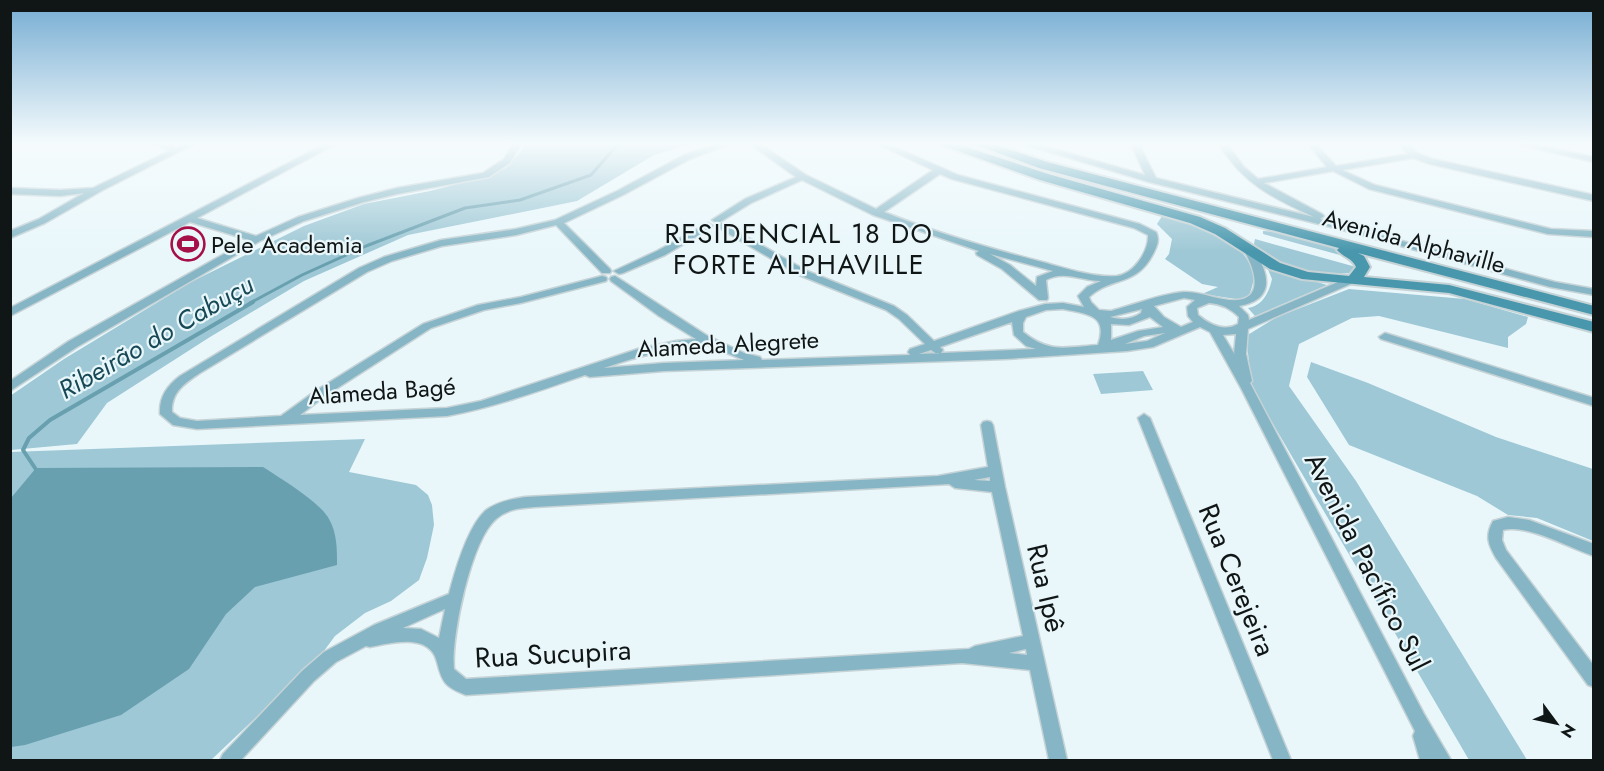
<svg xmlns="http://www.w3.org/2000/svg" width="1604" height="771" font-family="Jost,sans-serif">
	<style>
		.green { fill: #9ec8d5 }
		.water { fill: #68a0b0 }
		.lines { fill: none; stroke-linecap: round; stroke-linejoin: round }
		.stream-far1 { stroke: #68a0b0; stroke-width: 3 }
		.stream { stroke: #68a0b0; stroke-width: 4 }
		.street-casing { stroke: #c6d3d6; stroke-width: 3 }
		.secondary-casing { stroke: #c6d3d6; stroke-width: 4 }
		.street { fill: #86b6c5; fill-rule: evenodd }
		.secondary { fill: #4897ad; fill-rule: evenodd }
		.labels { text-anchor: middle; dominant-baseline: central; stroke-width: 4.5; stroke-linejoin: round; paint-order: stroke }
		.street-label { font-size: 24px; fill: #101516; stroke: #e9f7fb }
		.poi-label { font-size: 24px; fill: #101516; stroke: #e9f7fb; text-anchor: start }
		.water-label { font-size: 26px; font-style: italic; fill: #174855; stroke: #e9f7fb }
		.quarter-label { font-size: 27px; letter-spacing: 1.5px; fill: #101516; stroke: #e9f7fb }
		.near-street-label { font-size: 28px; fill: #101516; stroke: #e9f7fb }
	</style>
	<rect width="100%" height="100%" fill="#e9f7fb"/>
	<path class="green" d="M527,144H690L654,155L577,201L408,235L304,281L210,337L107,403L77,444L11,450L10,396L64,359L191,282L304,226L364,204L430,191L481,178L506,168Z
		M1164,213C1194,224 1247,238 1253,275C1255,282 1250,291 1249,298L1243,300L1202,294L1218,287L1202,284L1165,259L1169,254L1172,239L1157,224Z
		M1263,231C1292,233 1327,242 1351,258L1263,234Z
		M1255,239L1356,267L1354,272C1329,278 1268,267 1254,244Z
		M1267,267L1327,285L1255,316L1248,308C1262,306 1269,293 1272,279Z
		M1349,289L1465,299L1528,317L1526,324L1508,337V348L1379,316L1352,318L1299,344L1289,386L1356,481L1527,760H1469L1252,388L1246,336L1277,317Z
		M1311,362L1368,383L1496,437L1593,469V541L1537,518L1508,515L1477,496L1349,445L1307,377Z
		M1143,371L1153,390L1101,394L1093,374Z
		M365,439L349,472L416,485L428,495L432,505L434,525L427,558L419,580L391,601L365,613L335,636L318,659L211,760H11V452Z"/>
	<path class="water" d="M263,467C280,478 320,502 329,519C337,533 337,549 337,565L255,587L226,614L189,669L121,715L25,745L11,747V498L36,468Z"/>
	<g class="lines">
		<path class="stream-far1" d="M250,303L302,275L366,246L465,208L520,200L591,175L618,144"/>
		<path class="stream" d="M37,471L23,450L29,438L50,420L253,302"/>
		<defs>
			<path id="street" d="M156,144H171L175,148L183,144H194L103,190L45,223L10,238V231L39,219L84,193L60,196L10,194V188L60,190L93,188L169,151Z
				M325,144H336L197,218L256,236L298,217L358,198L397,188L483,173L504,159L513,144H521L510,163L489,177L397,194L364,202L304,221L260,241L77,347L10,391V381L69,341L249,240L190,222L10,316V308Z
				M717,144H730L690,159L623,195L564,223L610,269L611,271L610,273H602L556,225L516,235L442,246L392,261L367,272L200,373C185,383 171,392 172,412L180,418L197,421L281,416L317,390L423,324L478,305L521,297L602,276L606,277L607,279L606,281L521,303L484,310L431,328L325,396L300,415L447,408L481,401L638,349L676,341L696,339L659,316L611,281L610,279L611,277L615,276L706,335L744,353L760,357L762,360L910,355L908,352L910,349L925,344L899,319L886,310L799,275L719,228L717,226L722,223L807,271L894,306L907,315L934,341L1019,311L1045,304L1063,303L1084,307L1078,296L1087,287L1101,281C1082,281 1064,270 1046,280L1048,298L1047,300H1039L1002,269L977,255L976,253L979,251L873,215L802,180L751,203L720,222L717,223L712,220L745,199L796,177L750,144H760L806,175L876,209L933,170L877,144H888L958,175L1140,224L1156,232C1160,240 1157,246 1153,254C1136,287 1112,276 1089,297L1091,302L1099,310L1111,311C1133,305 1161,294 1183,292C1195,291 1211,297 1223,299C1265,307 1258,273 1243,249L1248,246L1252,247C1268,271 1278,299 1239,306L1248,315L1249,320L1345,279H1353L1354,281L1353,283L1248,329L1246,354L1252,381L1250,383L1424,714L1451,760H1420L1413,736L1415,731L1241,388L1210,332L1200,327L1153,347L1127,351L1005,359L664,371L590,377L585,375C539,391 495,407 447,416L197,429L173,425L160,414C159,397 167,386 180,376L359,268L384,257L441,240L516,229L555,220L617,191L684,155ZM940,174L952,179L1134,228L1148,235C1149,251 1134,274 1117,276C1096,278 1067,269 1046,263C991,249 937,233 884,212ZM990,254L1053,271L1037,277L1036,286L1010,265ZM1184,298L1195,300L1187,307L1188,316L1193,322L1181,327L1164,317L1154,306ZM1209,303C1221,304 1230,308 1239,317L1238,324C1224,332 1210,325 1198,315L1197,308ZM1063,309C1086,314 1109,314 1098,345C1066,347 1050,354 1023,332V323L1026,317L1046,310ZM1142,309L1141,313C1131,320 1121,320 1110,317ZM1150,317L1163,327L1138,331L1111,340V324L1129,325ZM1012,322L1014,335L1026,346L1036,349L919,354L931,350L937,354L941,353L943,350L940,347ZM1165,333L1147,341L1125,344L1144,336ZM1236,334L1234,354L1235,355L1223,335ZM707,345L744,360L664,363L604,368C638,356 671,348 707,345Z
				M1023,144H1037L1145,175L1131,144H1139L1156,178L1314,217C1273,198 1243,184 1219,144H1227L1244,167L1258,179L1327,167L1308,144H1316L1336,166L1408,154L1399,144H1408L1417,153L1433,159L1594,195V201L1430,164L1413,158L1342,170L1375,185L1551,229L1594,231V237L1548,234L1369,189L1333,171L1264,183L1322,214L1324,216L1320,219L1555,282L1594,289V295L1550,287L1339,229L1149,182Z
				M1516,144H1532L1594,157V162Z
				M708,223L713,226L711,228L665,255L623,273L619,274L614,271L657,251Z
				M1385,333L1594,398V406L1381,339L1379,337Z
				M1144,414L1150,418L1291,760H1273L1138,418Z
				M987,421L991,422L993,425L1005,487L1067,760H1049L1030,670L962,663L466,695C445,687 442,682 437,662C430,632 390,643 370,647L366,646L336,662L314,681L241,760H220L223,754L302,671L324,652L374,625L449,594C455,571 467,528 485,511C496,502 512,499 525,497L938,476L988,467L981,425L983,422ZM990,477V481L974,480ZM949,484L955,488L992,492L1023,636L975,646L969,649L466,679L454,669C451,637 471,540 496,519C507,509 521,508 535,507ZM445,609L439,638L421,629L403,628ZM1026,649L1027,655L1009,653Z
				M1508,517L1529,520L1594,544V556C1569,548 1528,524 1503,530L1502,540L1506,550L1594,666V687L1588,685L1496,558C1488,544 1485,536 1493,521Z"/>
			<path id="secondary" d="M939,144H957L1048,174L1200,217L1225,228L1280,263L1308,272L1349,276L1356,267C1352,258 1343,257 1337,250L1339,248L1039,168L974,144H992L1047,162L1594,306V315L1358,253L1364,256L1370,267L1364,277L1449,285L1594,322V332L1449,293L1302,279L1270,269L1215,234L1190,223L1040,180Z"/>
		</defs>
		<use href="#street" class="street-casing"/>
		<use href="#secondary" class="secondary-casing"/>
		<use href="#street" class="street"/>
		<use href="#secondary" class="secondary"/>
	</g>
	<linearGradient id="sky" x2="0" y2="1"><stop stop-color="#75acd2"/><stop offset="0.57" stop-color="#f5fbfd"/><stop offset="1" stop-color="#f5fbfd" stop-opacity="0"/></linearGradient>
	<rect width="1604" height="252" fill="url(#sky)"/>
	<defs>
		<symbol id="stadium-ring" viewBox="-11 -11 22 22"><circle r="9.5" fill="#e9f7fb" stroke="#a61048" stroke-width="1.5"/><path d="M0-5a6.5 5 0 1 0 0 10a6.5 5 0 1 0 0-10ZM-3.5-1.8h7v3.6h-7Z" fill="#a61048"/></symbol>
	</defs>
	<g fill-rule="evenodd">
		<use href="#stadium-ring" x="169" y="225" width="38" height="38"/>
	</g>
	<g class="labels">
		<g class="street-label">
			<text transform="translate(1414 241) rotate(15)">Avenida Alphaville</text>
			<text transform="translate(728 344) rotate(-3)">Alameda Alegrete</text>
			<text transform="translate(382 391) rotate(-4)">Alameda Bagé</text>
		</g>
		<g class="poi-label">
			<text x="211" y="244">Pele Academia</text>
		</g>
		<g class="water-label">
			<text transform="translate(156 337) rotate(-30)">Ribeirão do Cabuçu</text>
		</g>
		<g class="quarter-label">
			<text x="799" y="233">RESIDENCIAL 18 DO<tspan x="799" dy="31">FORTE ALPHAVILLE</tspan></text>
		</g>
		<g class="near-street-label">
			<text transform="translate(1367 562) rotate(63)">Avenida Pacífico Sul</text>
			<text transform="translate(1237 580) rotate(68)">Rua Cerejeira</text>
			<text transform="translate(1046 588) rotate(77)">Rua Ipê</text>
			<text transform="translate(553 654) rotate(-3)">Rua Sucupira</text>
		</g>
	</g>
	<rect width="1604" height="771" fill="none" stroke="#101516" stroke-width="24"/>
	<g transform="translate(1556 723) rotate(123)" stroke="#e9f7fb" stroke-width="4.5" paint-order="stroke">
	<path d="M0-4.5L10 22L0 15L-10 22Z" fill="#101516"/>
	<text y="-9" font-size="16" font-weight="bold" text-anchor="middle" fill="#101516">N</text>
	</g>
</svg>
